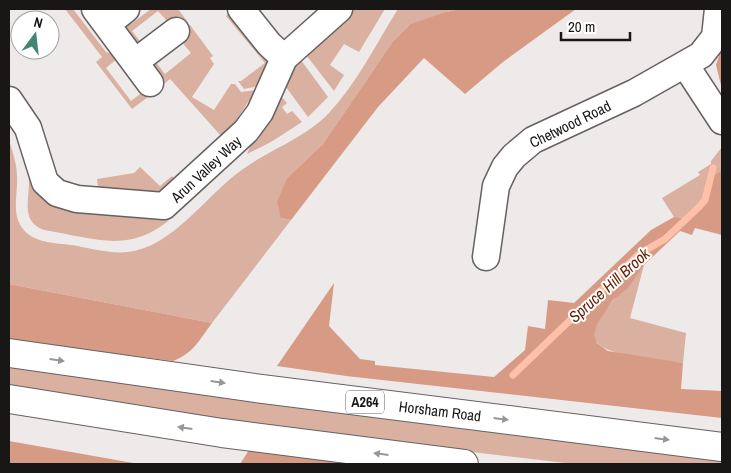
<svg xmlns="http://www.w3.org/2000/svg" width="731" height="473" font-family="'Archivo Narrow',sans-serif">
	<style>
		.green { fill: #dab0a1 }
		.forest { fill: #d79b85 }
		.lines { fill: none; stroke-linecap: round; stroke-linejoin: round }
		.stream { stroke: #ffc0aa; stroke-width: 7 }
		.minor-casing { stroke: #656261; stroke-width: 29 }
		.highway-casing { stroke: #656261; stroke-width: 30 }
		.minor { stroke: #fff; stroke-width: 26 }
		.highway { stroke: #fff; stroke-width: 28 }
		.oneway { fill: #979796 }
		.labels { text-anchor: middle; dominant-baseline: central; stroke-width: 4; stroke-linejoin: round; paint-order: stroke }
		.shield { fill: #fff; stroke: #5d5d5c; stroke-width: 1 }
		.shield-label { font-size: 14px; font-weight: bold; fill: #181716 }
		.street-label { font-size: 15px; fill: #181716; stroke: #fff }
		.water-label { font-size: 16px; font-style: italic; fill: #651e00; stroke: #fff }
	</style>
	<rect width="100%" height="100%" fill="#eeeae9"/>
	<path class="green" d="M65,9H73L106,52L115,55L118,58L106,68L131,101L144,91L148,97L132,109L96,62L102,57Z
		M151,9H178L187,21L178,27L169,23L158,11L132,31L142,44L133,43L122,29L123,22L131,24Z
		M227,9H233L266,54L271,65L264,85L244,89L238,81H241L265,63L226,16L230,13Z
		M346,9H385L359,52L344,44L330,65L344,75L334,91L303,51Z
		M398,9H461L446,12L391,44L323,144L287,178L281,218L291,220L212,323L9,284V140C13,153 17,164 17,177C18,194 11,214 23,229C34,243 55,243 72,245C89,248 110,254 128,252C173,247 207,194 243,169C271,149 305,138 329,113C357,83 376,44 398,9Z
		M190,25L213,56L210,58L214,64L192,97L214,110L231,84H235L241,92L263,89L253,94L232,127L222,137L170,79L165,83L155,70V61L165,74L191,53L181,41V31Z
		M298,56L328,97L308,117L283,83Z
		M279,94L287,103L282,107L287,114L292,111L302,122L271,142L247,154L254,137Z
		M722,147V170L711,177L705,200L687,218L674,217L662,198L700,175L698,172L711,164V161Z
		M27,162L34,179L174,208L178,212C133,256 99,239 44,230C21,222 29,201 29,182C29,175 28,169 27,162Z
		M140,167L160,186L172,176L180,184L167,196L138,197L132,189L98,187L97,179L134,173Z
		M644,265L630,318L686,333L683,363C665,361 599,357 594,337C592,327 603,314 609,306C619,292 633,279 644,265Z
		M9,366L722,460V464H574L345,437L9,388Z"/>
	<path class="forest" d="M461,9H576L503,62L465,94L424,58L378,107L291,220L281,218L277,202L287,178L323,144L391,44L411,24L446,12Z
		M722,47V89L716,65Z
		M722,170V235L695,228L692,235L680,231L644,265L628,288L613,300L597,324L594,335L597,343L608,351L683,363L681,389L722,391V418L346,376L277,366L334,283L329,326L360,359L375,361V365L494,377L525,350L528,326L545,329L548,300L574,303L651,230L674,217L687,218C703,203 705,198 711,177Z
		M9,284L212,323C199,340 194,353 173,361L9,340Z
		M9,441L139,464H9Z
		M249,450L365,464H240Z"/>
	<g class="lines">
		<path class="stream" d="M513,375L639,254L665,239L699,207L705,200L713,168"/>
		<defs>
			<path id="minor" d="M95,9L150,83
				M241,9L269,44L284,58
				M107,24L126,9
				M135,62L176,31
				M686,66L722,121
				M9,100L28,128L45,182L57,193L77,199L164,206L246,131L260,112L284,58L339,9
				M486,257L496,186L505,167L514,156L533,140L634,93L701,55L715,37L718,9"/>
			<path id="highway" d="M9,353L255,388L722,447
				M9,399L222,433L464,464"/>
		</defs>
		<use href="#minor" class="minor-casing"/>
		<use href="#highway" class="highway-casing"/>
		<use href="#minor" class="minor"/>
		<use href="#highway" class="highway"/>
	</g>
	<defs><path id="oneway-solid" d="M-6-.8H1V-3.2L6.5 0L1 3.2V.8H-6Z" transform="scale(1.25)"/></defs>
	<g class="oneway">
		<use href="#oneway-solid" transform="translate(57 360) rotate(8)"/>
		<use href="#oneway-solid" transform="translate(218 382) rotate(8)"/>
		<use href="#oneway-solid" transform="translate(501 419) rotate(7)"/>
		<use href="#oneway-solid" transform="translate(185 428) rotate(-172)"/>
		<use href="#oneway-solid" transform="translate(662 439) rotate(7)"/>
		<use href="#oneway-solid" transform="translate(381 454) rotate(-173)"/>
	</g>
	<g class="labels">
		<rect class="shield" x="346" y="390.5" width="38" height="23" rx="4"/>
		<g class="shield-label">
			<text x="365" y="402">A264</text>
		</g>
		<g class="street-label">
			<text transform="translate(570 124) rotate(-26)">Chetwood Road</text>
			<text transform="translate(206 169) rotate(-43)">Arun Valley Way</text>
			<text transform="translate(440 411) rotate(7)">Horsham Road</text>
		</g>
		<g class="water-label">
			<text transform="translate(609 285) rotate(-42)">Spruce Hill Brook</text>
		</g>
	</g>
	<rect width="731" height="473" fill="none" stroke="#181716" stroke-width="20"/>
	<g transform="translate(35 35) rotate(15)"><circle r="24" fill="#ffffff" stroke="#a3a2a2"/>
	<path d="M0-4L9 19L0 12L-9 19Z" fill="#448473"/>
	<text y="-8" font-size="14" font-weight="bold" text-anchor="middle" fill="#181716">N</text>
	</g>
	<path d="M561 32v8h69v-8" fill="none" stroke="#181716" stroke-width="2.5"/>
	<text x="568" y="32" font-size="15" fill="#181716" stroke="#ffffff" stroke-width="4" paint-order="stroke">20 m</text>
</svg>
